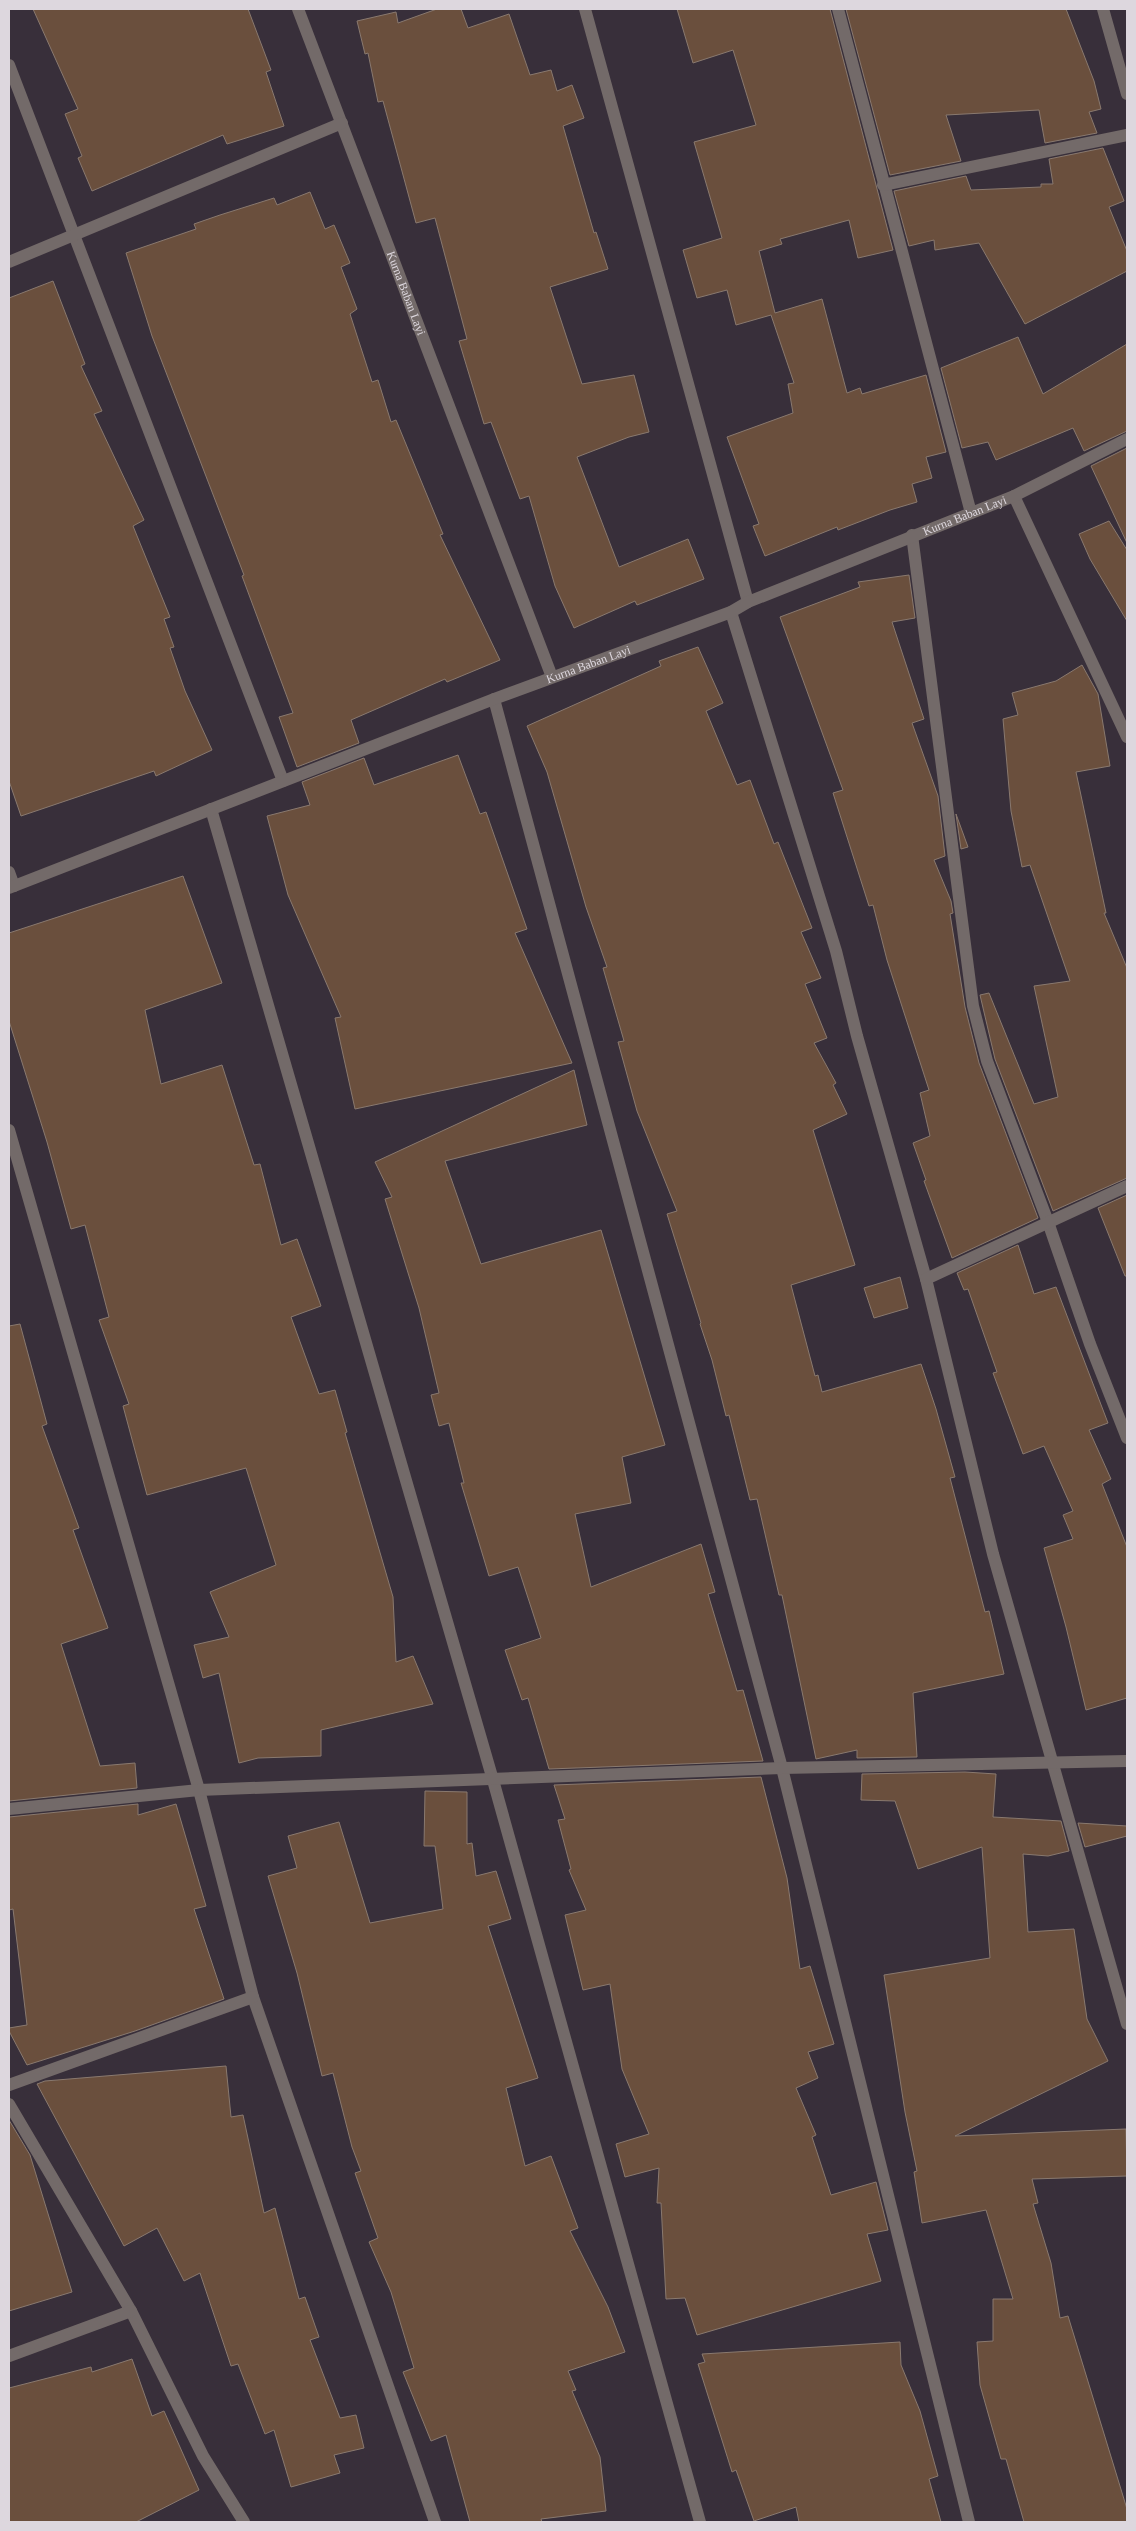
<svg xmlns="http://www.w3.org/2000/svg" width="1136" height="2531" font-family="Georgia,serif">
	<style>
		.building { fill: #6a4f3d; stroke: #89796f }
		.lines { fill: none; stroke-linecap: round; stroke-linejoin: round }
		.minor { stroke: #736a69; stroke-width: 12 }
		.labels { text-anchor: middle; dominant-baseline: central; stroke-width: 4; stroke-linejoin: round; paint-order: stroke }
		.street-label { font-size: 12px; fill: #ddd7de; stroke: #1d191e }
	</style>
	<rect width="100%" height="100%" fill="#382f3a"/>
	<path class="building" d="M33,9H248L271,70L266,72L284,126L227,144L223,135L92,191L78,158L82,156L65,114L78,109Z
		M437,9H461L468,28L509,14L530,75L551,70L557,91L572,85L584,118L563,126L594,233L596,232L608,269L550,287L582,384L634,375L649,432L629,437L577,457L619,567L688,539L704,579L637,605L635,601L574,628L555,586L529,496L520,499L491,422L484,424L459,341L467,339L435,218L416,223L383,101L378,102L368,53L365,54L357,21L396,12L398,23Z
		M677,9H830L893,250L858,258L849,220L780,239L782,244L759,251L775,313L822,299L847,393L860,388L862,394L926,375L946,452L926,457L932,478L912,484L917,502L890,510L838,530L837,527L765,556L753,526L759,524L727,437L793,413L788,384L794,383L771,315L736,325L727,290L697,298L683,250L722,238L694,142L756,125L733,50L693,63Z
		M846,9H1066L1094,81L1101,109L1089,112L1097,133L1045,143L1039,110L946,115L961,161L890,175Z
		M1103,148L1124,201L1109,207L1127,251V271L1025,324L979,243L935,250L934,240L909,246L894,191L966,176L971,190L1041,187V184H1053L1049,159Z
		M310,192L325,229L334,225L350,263L341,267L357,309L350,314L372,382L378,380L391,422L396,420L443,534L440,535L500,660L447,682L445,679L351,720L359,743L297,767L279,717L293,713L242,576L244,575L152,336L126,253L196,229L194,224L220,215L274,198L277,205Z
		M53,281L85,364L81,366L102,411L94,414L144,520L133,526L170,617L164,619L174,647L170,648L185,691L212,750L156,776L154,771L21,816L9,781V298Z
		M1018,337L1043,394L1127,344V431L1084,451L1073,428L996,460L988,442L962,448L941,368Z
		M1127,448V543L1091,466Z
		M1109,521L1127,550V621L1090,559L1079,534Z
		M909,575L915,618L892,622L924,719L912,723L938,796L945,856L934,860L951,901L953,913L950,914L965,1007L979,1063L1038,1218L952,1258L924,1181L926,1180L913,1143L930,1136L920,1093L929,1090L887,960L873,905L869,906L833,793L843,790L780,617L860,587L858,582Z
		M698,647L723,703L706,711L737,785L750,780L774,844L778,842L812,928L801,932L821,978L805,984L827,1038L814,1043L836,1083L833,1085L847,1114L813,1130L855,1265L791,1285L815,1376L818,1375L822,1392L921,1364L936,1409L955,1477L950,1478L985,1612L989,1611L1004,1674L913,1693L917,1757L857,1758V1750L816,1759L782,1595H779L757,1499L750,1500L729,1415L726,1416L712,1360L700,1324L701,1323L667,1214L677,1211L637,1111L618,1042L624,1041L603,968L607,967L586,907L547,772L527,726L661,666L659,661Z
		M1082,665L1098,694L1110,766L1076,772L1106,913H1104L1127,968V1178L1053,1211L995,1059L980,995L989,993L1034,1104L1058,1097L1034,986L1070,981L1030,865L1022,867L1011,811L1003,719L1018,715L1012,693L1056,681Z
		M458,755L480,814L486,812L527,929L515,933L572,1063L355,1109L335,1018L341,1017L288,895L267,816L310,805L302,782L364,758L374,785Z
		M956,814L968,847L961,849Z
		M183,876L222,983L145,1010L161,1084L222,1065L254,1165L260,1164L281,1245L297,1239L321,1306L291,1317L319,1394L335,1390L347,1432L345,1433L393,1597L396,1662L413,1656L433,1704L321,1730V1756L258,1758L239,1763L219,1673L203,1678L194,1645L229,1637L210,1592L276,1565L246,1468L147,1495L123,1406L129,1404L99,1320L109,1317L85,1225L71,1229L47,1142L9,1021V933Z
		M574,1070L587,1125L445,1161L481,1264L601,1230L665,1445L622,1457L631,1503L575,1514L591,1587L701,1544L715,1592L708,1594L737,1691L743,1690L763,1761L549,1769L528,1698L522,1700L505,1650L541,1638L518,1567L489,1576L461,1483H464L449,1423L439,1426L431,1395L439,1393L419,1308L385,1199L392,1197L375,1162Z
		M1127,1195V1276H1125L1098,1208Z
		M1018,1245L1034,1294L1056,1287L1108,1423L1089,1430L1111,1479L1102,1484L1127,1547V1698L1086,1710L1066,1627L1044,1548L1073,1539L1063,1515L1073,1511L1044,1446L1023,1454L993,1373L997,1372L968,1289L964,1290L957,1273Z
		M900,1277L908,1308L874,1318L864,1288Z
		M20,1324L47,1424L42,1426L79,1528L73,1530L108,1628L61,1644L100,1766L135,1763L137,1788L9,1801V1326Z
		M965,1772L996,1774L993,1817L1061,1821L1069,1851L1048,1856L1023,1854L1028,1932L1074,1929L1087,2019L1108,2061L955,2136L1126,2129L1127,2176L1032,2179L1038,2203L1033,2204L1051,2263L1060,2318L1068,2316L1127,2509V2522H1024L1006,2459H1001L980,2385L977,2342L993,2341V2299H1013L986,2210L922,2223L914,2172L917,2171L905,2112L884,1975L990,1958L982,1847L918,1869L895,1801L861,1800L862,1774Z
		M761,1777L787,1878L800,1969L810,1966L834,2044L808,2052L818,2078L796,2088L816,2135L812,2137L831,2195L876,2182L888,2230L867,2234L881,2281L697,2335L685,2298L666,2299L661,2203H657L659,2168L625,2177L616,2144L649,2134L622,2069L610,1984L583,1990L565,1915L586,1910L569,1870L571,1869L558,1820L565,1819L554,1785Z
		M425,1791L467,1792V1844L472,1843L476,1876L496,1871L511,1919L488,1926L538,2078L506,2088L525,2166L551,2156L578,2228L570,2231L608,2307L625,2352L568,2371L576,2390L572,2391L600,2457L606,2511L541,2519L542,2522H470L446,2435L431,2441L403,2372L414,2368L391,2292L369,2242L378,2238L355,2173L361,2171L352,2147L333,2073L322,2076L297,1973L268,1876L297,1868L288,1836L339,1822L370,1923L443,1909L435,1846H424Z
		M138,1804V1815L176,1804L206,1906L194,1909L224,1999L135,2031L27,2065L9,2031V2028L27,2025L13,1909L9,1910V1817Z
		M1078,1823L1127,1826V1836L1085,1847Z
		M226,2066L231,2117L243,2115L264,2213L275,2208L299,2299L305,2297L319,2337L310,2340L340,2418L356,2415L364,2448L334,2455L340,2473L291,2487L274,2430L265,2434L238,2364L231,2366L200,2273L184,2281L157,2228L124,2246L37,2084L45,2081Z
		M9,2120L30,2155L72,2292L9,2311Z
		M900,2342L901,2365L920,2411L938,2476L929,2479L941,2522H799L796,2507L754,2521L736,2470L732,2472L698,2364L705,2362L702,2354Z
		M132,2359L152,2416L164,2411L199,2490L136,2522H9V2388L91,2367L92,2372Z"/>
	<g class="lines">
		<g class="minor">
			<path id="s1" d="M298,9L552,677"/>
			<path d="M585,9L748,602"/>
			<path d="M838,9L971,513"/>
			<path d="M1103,9L1127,94"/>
			<path d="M9,65L283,781"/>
			<path d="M883,185L1127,135"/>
			<path d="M9,262L342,123"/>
			<path d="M1014,496L1127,737"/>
			<path d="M912,535L973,1006L987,1061L1048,1222L1090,1344L1127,1438"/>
			<path d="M731,612L836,951L857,1036L926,1279L993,1554L1127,2024"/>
			<path d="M494,699L782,1768L969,2522"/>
			<path d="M211,809L493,1780L700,2522"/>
			<path d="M9,872L14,886"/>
			<path id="s2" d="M9,888L494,699L731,612L748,602L1014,496L1127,439"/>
			<path d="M9,1130L199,1790L253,1997L435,2522"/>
			<path d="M926,1279L1127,1186"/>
			<path d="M9,1809L199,1790L782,1768L1127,1761"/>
			<path d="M9,2085L253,1997"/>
			<path d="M9,2104L131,2311L203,2456L244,2522"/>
			<path d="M9,2356L131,2311"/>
		</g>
	</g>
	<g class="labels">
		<g class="street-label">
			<text stroke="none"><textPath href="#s1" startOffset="304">Kurna Baban Layi</textPath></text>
			<text stroke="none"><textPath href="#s2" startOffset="1026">Kurna Baban Layi</textPath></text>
			<text stroke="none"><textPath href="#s2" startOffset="621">Kurna Baban Layi</textPath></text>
		</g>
	</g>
	<rect width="1136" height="2531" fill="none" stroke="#ddd7de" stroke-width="20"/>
</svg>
